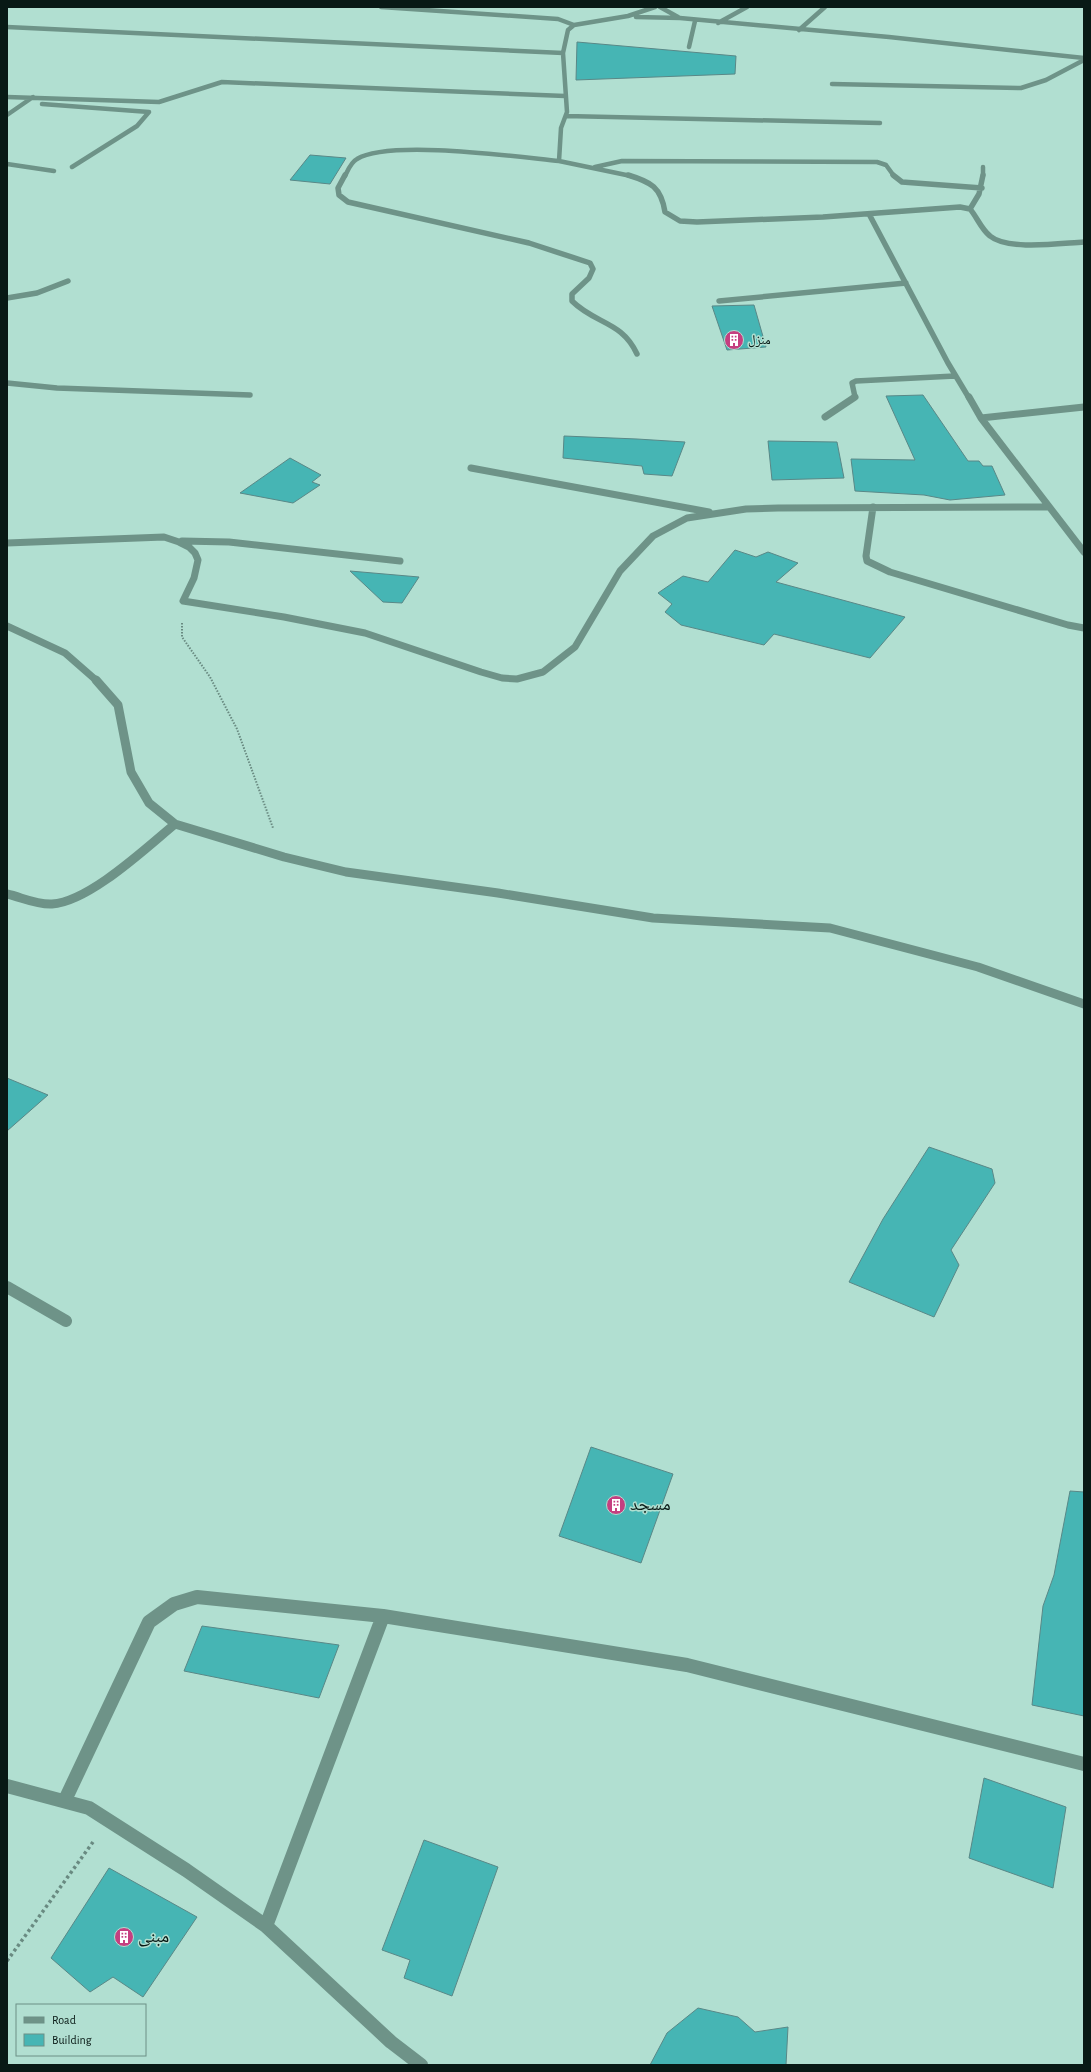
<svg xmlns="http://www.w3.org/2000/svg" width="1091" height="2072" font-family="'Alegreya Sans','Noto Naskh Arabic',sans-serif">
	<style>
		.building { fill: #46b5b4; stroke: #598887 }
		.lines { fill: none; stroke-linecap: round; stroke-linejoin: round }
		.path-far1 { stroke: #698a81; stroke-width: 2; stroke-dasharray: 1.5 1.5; stroke-linecap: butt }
		.path { stroke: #698a81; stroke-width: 3.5; stroke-dasharray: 3 3; stroke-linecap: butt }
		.street-far5 { stroke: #6e9388; stroke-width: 4.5 }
		.street-far4 { stroke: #6e9388; stroke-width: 5.5 }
		.street-far3 { stroke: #6e9388; stroke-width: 7 }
		.street-far2 { stroke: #6e9388; stroke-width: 9 }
		.street-far1 { stroke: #6e9388; stroke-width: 12 }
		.street { stroke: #6e9388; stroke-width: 14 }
		.labels { text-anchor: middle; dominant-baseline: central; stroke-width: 3; stroke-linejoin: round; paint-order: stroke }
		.far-poi-label { font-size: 13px; fill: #081915; stroke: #b1dfd1; text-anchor: start }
		.near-poi-label { font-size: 18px; fill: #081915; stroke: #b1dfd1; text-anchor: start }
	</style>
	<rect width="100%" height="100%" fill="#b1dfd1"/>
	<path class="building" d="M577,42L736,56L735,74L576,80Z
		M310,155L346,158L330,184L290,180Z
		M754,305L766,347L727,350L712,306Z
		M923,395L968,461H979L983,466H992L1005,495L950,500L924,495L855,491L851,459L915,460L886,396Z
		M564,436L637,439L685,442L672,476L644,474L642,466L563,458Z
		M768,441L837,442L844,478L772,480Z
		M290,458L321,475L312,482L320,485L293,503L240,493Z
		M735,550L756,557L768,552L798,563L776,582L905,617L870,658L774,634L764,645L681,625L665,612L672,604L658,593L683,576L708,582Z
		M350,571L419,577L402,603L383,602Z
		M7,1078L48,1095L7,1131Z
		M929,1147L992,1169L995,1183L951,1250L959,1265L934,1317L849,1282L883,1219Z
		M591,1447L673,1474L641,1563L559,1536Z
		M1070,1491L1084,1492V1716L1032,1705L1043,1606L1054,1575Z
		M202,1626L339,1645L319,1698L184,1671Z
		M984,1778L1066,1807L1053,1888L969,1858Z
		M424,1840L498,1867L452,1996L404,1978L410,1960L382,1950Z
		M109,1868L197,1917L143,1997L113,1977L90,1992L51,1958Z
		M698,2008L738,2017L755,2032L788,2027L786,2065H650L667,2033Z"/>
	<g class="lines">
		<path class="path-far1" d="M182,623V637L210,677L237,729L273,828"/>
		<path class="path" d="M7,1961L93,1842"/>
		<path class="street-far5" d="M381,7L558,19L574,25
			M660,7L678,17
			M636,17L680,18L889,37L1084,58
			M718,23L747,7
			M7,27L563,53L568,30L574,25L628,16L655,7
			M799,30L825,7
			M689,47L695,21
			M563,53L567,112L561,128L559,161L631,176
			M832,84L1021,88L1046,80L1084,60
			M7,97L159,102L222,82L565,96
			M42,104L149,112L137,126L72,167
			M7,115L33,97
			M566,116L880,123
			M7,164L54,171
			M595,167L622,161L877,162L886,165L894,176
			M345,176C348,170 351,162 357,159C389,139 518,157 559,161
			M983,176V167"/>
		<path class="street-far4" d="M345,175L338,188L339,195L348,202L529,243L590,263L593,269L589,278L572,294V301C595,324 622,321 637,354
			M628,175C651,182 661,187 665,212L680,221L697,222L823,217L960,207L970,209C977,217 981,229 990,236C1008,251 1062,243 1084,242
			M893,175L902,182L982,188
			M970,209L979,194L983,175
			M869,214L948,363L969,398
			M7,298L37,293L68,281
			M719,301L906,283
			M7,383L57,388L250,395
			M853,398L855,397L852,383L856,381L955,376"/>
		<path class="street-far3" d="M969,397L981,418L1084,552
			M825,417L855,397
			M981,418L1084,407
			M471,468L709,512
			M873,507L866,556L867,561L890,572L1068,625L1084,628
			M182,541L229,542L400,561
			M7,543L164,537L179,542L189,547L195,553L198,560L194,578L183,601L284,617L365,633L481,672L502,678L517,679L543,672L575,647L620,571L653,536L687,518L746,509L778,508L1048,507
			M7,626L65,653L97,681"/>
		<path class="street-far2" d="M96,680L118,705L131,772L149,803L175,824L284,857L346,872L498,893L653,918L830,928L978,967L1084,1004
			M7,894C21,897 37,905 52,904C89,902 147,847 175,824"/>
		<path class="street-far1" d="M7,1287L66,1321"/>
		<path class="street" d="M7,1786L89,1808L186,1870L266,1926L391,2042L421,2065
			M65,1800L149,1622L174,1604L197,1597L383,1616L687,1665L1084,1764
			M266,1926L383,1616"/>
	</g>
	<defs>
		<symbol id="building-disc" viewBox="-11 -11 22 22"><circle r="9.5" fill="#c53f80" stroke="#b1dfd1"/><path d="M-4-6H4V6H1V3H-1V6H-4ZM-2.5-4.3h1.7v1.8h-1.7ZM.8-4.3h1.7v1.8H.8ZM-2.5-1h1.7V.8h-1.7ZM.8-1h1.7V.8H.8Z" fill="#fff"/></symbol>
	</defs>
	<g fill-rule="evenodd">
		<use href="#building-disc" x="723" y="329" width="22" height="22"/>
		<use href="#building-disc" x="605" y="1494" width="22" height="22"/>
		<use href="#building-disc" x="113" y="1926" width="22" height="22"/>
	</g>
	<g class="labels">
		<g class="far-poi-label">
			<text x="748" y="340">منزل</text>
		</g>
		<g class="near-poi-label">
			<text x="630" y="1505">مسجد</text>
			<text x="138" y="1937">مبنى</text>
		</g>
	</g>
	<rect width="1091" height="2072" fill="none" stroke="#081915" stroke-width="16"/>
	<rect x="16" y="2004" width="130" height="52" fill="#b1dfd1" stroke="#6d9086"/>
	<rect x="24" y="2017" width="20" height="6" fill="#6e9388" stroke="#6d9086"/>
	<text x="52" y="2024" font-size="12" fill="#081915">Road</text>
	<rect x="24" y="2034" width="20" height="12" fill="#46b5b4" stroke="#6d9086"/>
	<text x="52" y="2044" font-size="12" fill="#081915">Building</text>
</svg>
